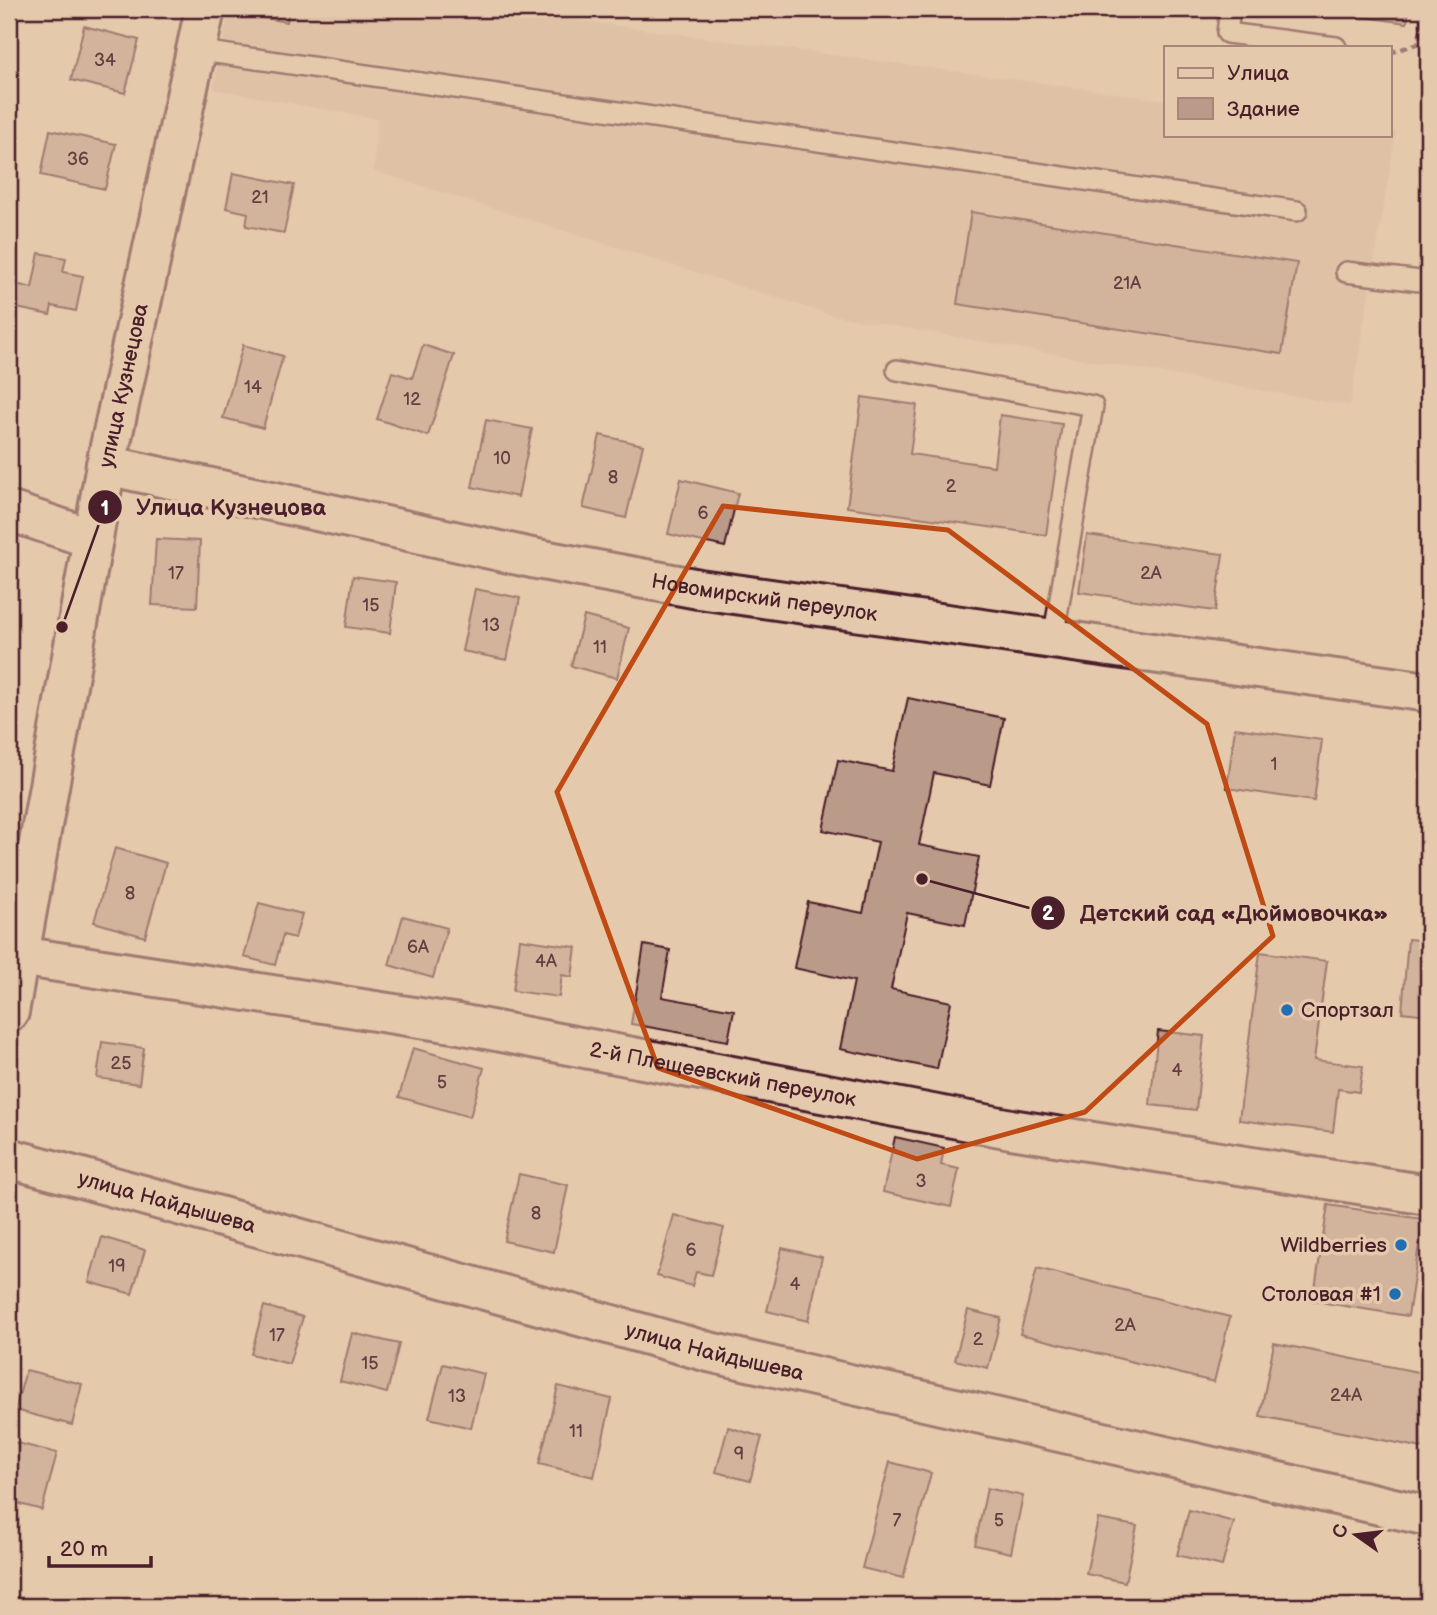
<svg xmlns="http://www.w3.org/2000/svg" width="1437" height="1615" font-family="'Balsamiq Sans',sans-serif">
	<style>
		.built { fill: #d8bba1 }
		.building { fill: #ba9a88; stroke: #4a1f2b; stroke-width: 2 }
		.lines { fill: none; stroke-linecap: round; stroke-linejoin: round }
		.lane-casing { stroke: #4a1f2b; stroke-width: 24 }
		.street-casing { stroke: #4a1f2b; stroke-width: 44 }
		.secondary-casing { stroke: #4a1f2b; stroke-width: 44 }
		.path { stroke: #4a1f2b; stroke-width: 4.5; stroke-dasharray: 7 5; stroke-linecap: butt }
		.lane { stroke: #e5c9ac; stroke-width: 19 }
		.street { stroke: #e5c9ac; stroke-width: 38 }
		.secondary { stroke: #e5c9ac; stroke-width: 38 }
		.marked { fill: none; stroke: #c04a14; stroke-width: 5; stroke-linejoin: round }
		.poi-dot { fill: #1f6fb2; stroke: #e5c9ac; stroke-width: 2.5 }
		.labels { text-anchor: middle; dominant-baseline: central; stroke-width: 7; stroke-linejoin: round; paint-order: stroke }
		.number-label { font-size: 18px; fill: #663e42 }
		.street-label { font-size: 21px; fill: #4a1f2b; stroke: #e5c9ac }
		.poi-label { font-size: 21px; fill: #4a1f2b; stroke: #e5c9ac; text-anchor: end }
		.leader { fill: none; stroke: #4a1f2b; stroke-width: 2.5 }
		.callout-dot { fill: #4a1f2b; stroke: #e5c9ac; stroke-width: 2.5 }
		.mark-label { font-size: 21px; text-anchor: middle; font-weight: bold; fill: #fff }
		.callout-label { font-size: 23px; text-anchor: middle; font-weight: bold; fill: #4a1f2b; stroke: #e5c9ac; stroke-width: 7; stroke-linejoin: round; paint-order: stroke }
	</style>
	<rect width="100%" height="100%" fill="#e5c9ac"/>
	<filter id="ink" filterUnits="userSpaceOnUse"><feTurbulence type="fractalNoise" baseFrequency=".0143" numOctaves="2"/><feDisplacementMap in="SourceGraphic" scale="14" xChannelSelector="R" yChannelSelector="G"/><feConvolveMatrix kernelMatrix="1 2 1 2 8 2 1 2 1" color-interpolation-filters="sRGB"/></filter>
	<g filter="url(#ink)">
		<path class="built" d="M229,9H494L1166,100V135H1390V131L1396,132L1350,406L831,315L374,171L377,119L213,89Z"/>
		<path class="building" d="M266,9H289L287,22L264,18Z
			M1307,9H1409L1407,23Z
			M84,26L139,40L125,93L71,80Z
			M50,130L116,144L105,189L41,175Z
			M233,173L294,185L284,233L246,226L248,213L226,208Z
			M971,212L1297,263L1282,354L957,304Z
			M39,253L66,258L63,272L83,276L76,311L52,306L50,315L12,307L16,284L32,288Z
			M243,345L283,356L263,428L223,418Z
			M423,345L454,355L428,436L377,419L392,372L412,378Z
			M862,397L917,405L910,454L994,466L1000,415L1062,424L1046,535L847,507Z
			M486,420L532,429L518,497L472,487Z
			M600,435L643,445L626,518L583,508Z
			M681,479L738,493L725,547L668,534Z
			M1087,535L1223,554L1215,611L1079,592Z
			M156,539L200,541L197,607L152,605Z
			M353,576L396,582L390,633L346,627Z
			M475,589L520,598L507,660L462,651Z
			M1428,592V641L1422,640Z
			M584,616L629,628L617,678L571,666Z
			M908,698L1004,718L990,785L934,773L919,845L979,857L965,925L907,913L891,989L951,1002L937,1069L840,1049L854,981L794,968L808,902L863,913L878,842L823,830L838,760L892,771Z
			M1235,728L1322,740L1314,801L1227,788Z
			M115,848L166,863L145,937L94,922Z
			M259,903L302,914L295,938L283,935L275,965L244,957Z
			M403,916L447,928L433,978L389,965Z
			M520,939L576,947L572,977L562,975L559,997L513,991Z
			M1408,939L1428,941V1015L1402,1012Z
			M644,945L670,950L662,997L734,1010L728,1041L631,1024Z
			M1260,952L1327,961L1314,1060L1363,1066L1359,1092L1338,1089L1333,1132L1239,1120Z
			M1158,1031L1204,1036L1196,1110L1150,1105Z
			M102,1042L144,1048L139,1084L97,1078Z
			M413,1048L484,1068L470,1117L399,1097Z
			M895,1137L944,1148L941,1165L959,1169L951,1207L883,1192Z
			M519,1174L568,1185L554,1252L504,1241Z
			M1328,1205L1423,1219L1408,1316L1313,1301Z
			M674,1215L724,1228L711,1275L696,1272L692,1286L657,1276Z
			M102,1237L145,1250L132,1294L89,1282Z
			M782,1248L822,1257L808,1321L767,1311Z
			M1037,1268L1230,1317L1214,1382L1020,1334Z
			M264,1306L303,1317L289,1364L251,1354Z
			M968,1310L1001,1318L988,1368L955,1360Z
			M352,1333L399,1344L387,1393L340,1381Z
			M1274,1343L1428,1374V1420L1423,1448L1260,1416Z
			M443,1364L484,1374L471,1428L429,1418Z
			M26,1370L82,1384L72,1425L15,1410Z
			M558,1386L612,1399L594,1477L539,1464Z
			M728,1427L762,1437L750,1481L716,1472Z
			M9,1441L57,1453L42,1510L9,1501Z
			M890,1462L931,1473L903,1578L862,1568Z
			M987,1488L1023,1496L1011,1553L975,1545Z
			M1189,1510L1234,1522L1222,1566L1177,1555Z
			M1098,1519L1137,1526L1125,1582L1086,1574Z"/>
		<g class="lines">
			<defs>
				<path id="lane" d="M1230,9L1227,33L1336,47
					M195,50L1297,211
					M1346,272L1428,282
					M897,370L1093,406L1053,639"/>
				<g id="street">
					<path id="s1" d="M106,465L532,558L699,589L1428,692"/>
					<path d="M9,511L93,539"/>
					<path id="s2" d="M19,956L459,1024L1011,1129L1428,1195"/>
					<path id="s3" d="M9,1158L709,1352L1428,1516"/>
				</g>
				<g id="secondary">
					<path id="s4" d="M9,1012L106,465L205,9"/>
				</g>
			</defs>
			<use href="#lane" class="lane-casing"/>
			<use href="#street" class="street-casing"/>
			<use href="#secondary" class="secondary-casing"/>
			<path class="path" d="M1390,53L1419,43L1423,9"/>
			<use href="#lane" class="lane"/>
			<use href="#street" class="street"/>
			<use href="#secondary" class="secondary"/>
		</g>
	</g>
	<path d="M0 0H1437V1615H0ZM723,506L948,530L1207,724L1273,936L1085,1112L917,1159L658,1068L557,792Z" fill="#e5c9ac" fill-opacity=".55" fill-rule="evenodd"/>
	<path class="marked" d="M723,506L948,530L1207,724L1273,936L1085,1112L917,1159L658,1068L557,792Z"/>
	<g class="poi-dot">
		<circle cx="1287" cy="1010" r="7"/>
		<circle cx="1401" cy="1245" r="7"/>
		<circle cx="1395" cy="1294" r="7"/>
	</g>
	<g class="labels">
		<g class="number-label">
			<text x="105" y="60">34</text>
			<text x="78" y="159">36</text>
			<text x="260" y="197">21</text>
			<text x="1127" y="283">21А</text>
			<text x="253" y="387">14</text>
			<text x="412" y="399">12</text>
			<text x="502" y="458">10</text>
			<text x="613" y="477">8</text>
			<text x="951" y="486">2</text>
			<text x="703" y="513">6</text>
			<text x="176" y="573">17</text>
			<text x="1151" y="573">2А</text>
			<text x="371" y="605">15</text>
			<text x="491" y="625">13</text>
			<text x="600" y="647">11</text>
			<text x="1274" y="764">1</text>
			<text x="130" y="893">8</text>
			<text x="418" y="947">6А</text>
			<text x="546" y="961">4А</text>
			<text x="121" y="1063">25</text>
			<text x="1177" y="1070">4</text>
			<text x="442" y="1082">5</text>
			<text x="921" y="1181">3</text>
			<text x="536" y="1213">8</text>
			<text x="691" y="1250">6</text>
			<text x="117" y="1266">19</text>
			<text x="795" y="1284">4</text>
			<text x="1125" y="1325">2А</text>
			<text x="277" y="1335">17</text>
			<text x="978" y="1339">2</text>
			<text x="370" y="1363">15</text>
			<text x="1346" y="1395">24А</text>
			<text x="457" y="1396">13</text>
			<text x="576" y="1431">11</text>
			<text x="739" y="1454">9</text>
			<text x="897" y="1520">7</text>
			<text x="999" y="1520">5</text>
		</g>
		<g class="street-label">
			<text stroke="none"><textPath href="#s4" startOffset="637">улица Кузнецова</textPath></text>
			<text stroke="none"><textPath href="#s1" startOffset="672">Новомирский переулок</textPath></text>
			<text stroke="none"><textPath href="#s2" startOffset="714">2-й Плещеевский переулок</textPath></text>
			<text stroke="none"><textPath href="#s3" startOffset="164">улица Найдышева</textPath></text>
			<text stroke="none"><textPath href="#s3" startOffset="732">улица Найдышева</textPath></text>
		</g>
		<g class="poi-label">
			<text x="1301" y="1010" text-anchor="start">Спортзал</text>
			<text x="1387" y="1245">Wildberries</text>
			<text x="1381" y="1294">Столовая #1</text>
		</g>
	</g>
	<path class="leader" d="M62 627L105 507M922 879L1048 913"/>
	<g class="callout-dot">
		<circle cx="62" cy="627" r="7"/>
		<circle cx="922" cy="879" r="7"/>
		<circle cx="105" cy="507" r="18"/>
		<circle cx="1048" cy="913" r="18"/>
	</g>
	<g class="mark-label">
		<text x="105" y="515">1</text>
		<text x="1048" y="920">2</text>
	</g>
	<g class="callout-label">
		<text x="231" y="515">Улица Кузнецова</text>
		<text x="1234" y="921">Детский сад «Дюймовочка»</text>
	</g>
	<rect width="1437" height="1615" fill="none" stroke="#e5c9ac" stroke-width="35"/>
	<rect x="18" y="18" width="1402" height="1580" fill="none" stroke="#4a1f2b" stroke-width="2.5" filter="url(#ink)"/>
	<rect x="1164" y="46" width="228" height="91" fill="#e5c9ac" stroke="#a78578" stroke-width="2"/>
	<rect x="1178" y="68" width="35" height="10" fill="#e5c9ac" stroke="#a78578" stroke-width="2"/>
	<text x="1227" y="80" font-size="21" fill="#4a1f2b">Улица</text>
	<rect x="1178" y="98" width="35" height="21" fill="#ba9a88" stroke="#a78578" stroke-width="2"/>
	<text x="1227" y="116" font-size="21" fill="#4a1f2b">Здание</text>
	<g transform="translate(1356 1535) rotate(284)" stroke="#e5c9ac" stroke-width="5" paint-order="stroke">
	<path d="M0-5L12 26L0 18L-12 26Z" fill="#4a1f2b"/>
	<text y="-10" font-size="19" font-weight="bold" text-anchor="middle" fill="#4a1f2b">С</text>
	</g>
	<path d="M49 1556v10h102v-10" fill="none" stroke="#4a1f2b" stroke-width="3.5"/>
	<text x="60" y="1556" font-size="21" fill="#4a1f2b" stroke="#e5c9ac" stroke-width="5" paint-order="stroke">20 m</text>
</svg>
